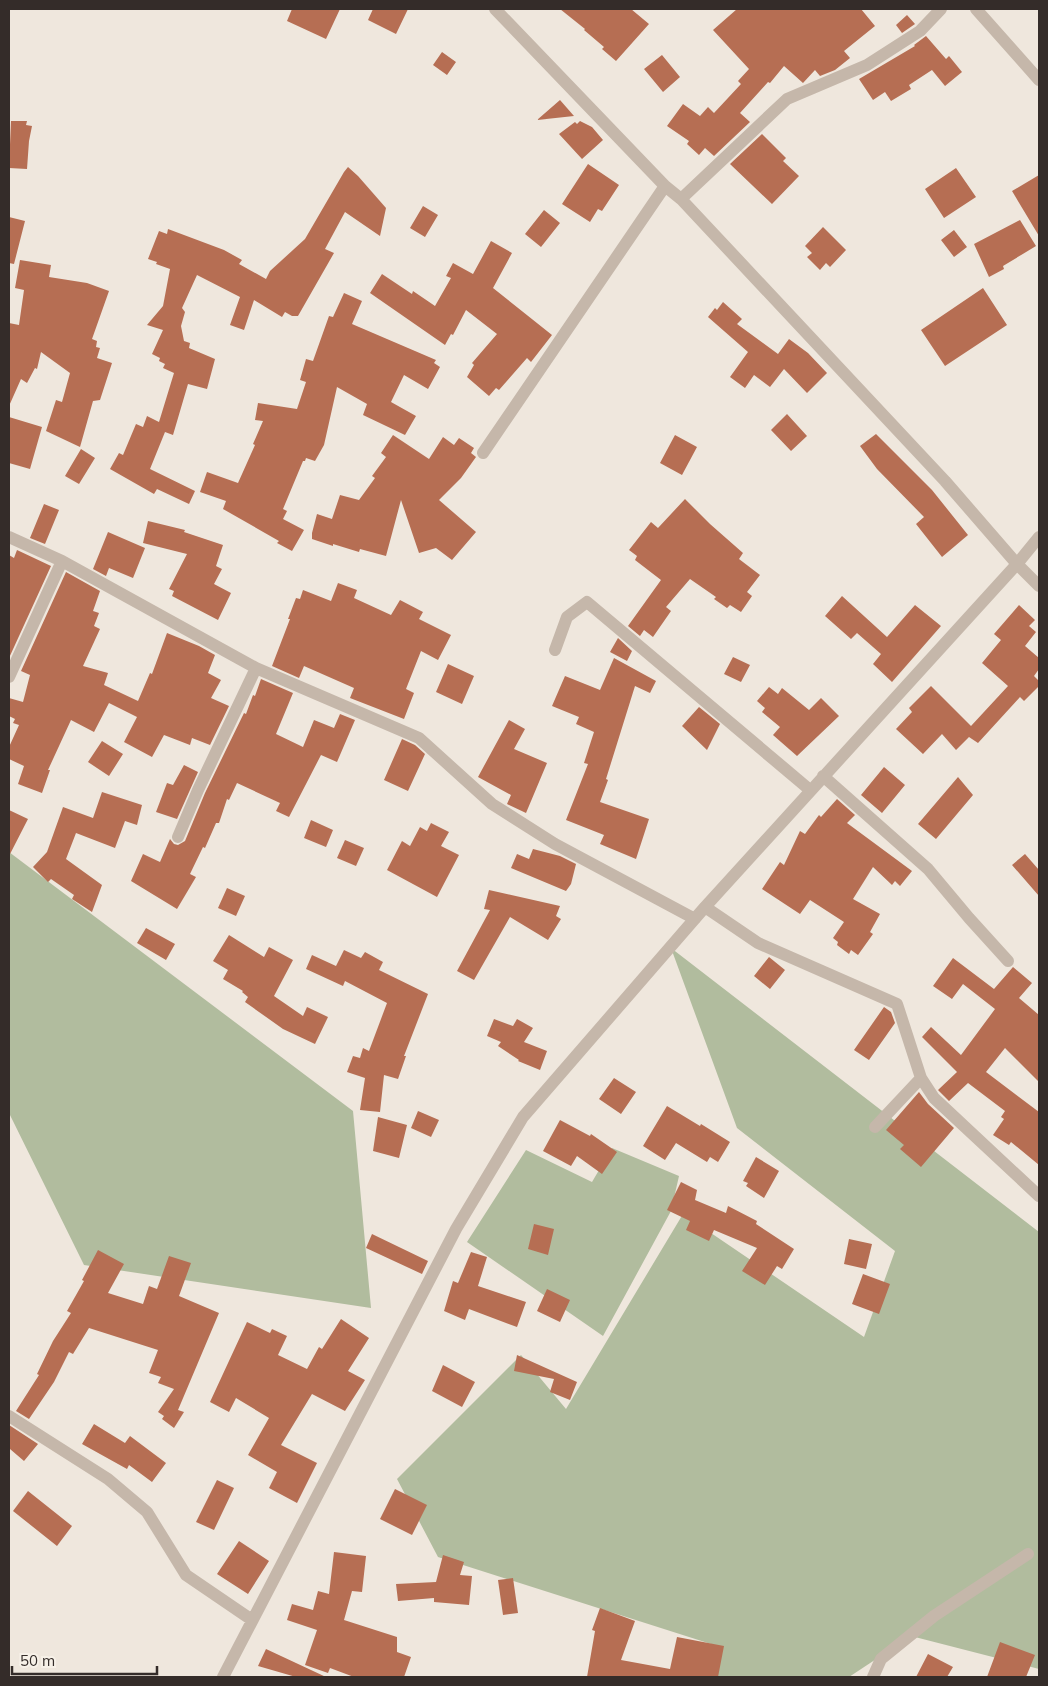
<svg xmlns="http://www.w3.org/2000/svg" width="1048" height="1686" font-family="Mulish,sans-serif">
	<style>
		.green { fill: #b1bc9e }
		.building { fill: #b66e53 }
		.lines { fill: none; stroke-linecap: round; stroke-linejoin: round }
		.minor { stroke: #c5b7aa; stroke-width: 12 }
	</style>
	<rect width="100%" height="100%" fill="#efe7dd"/>
	<path class="green" d="M9,852L353,1111L371,1308L84,1265L9,1113Z
		M671,948L1039,1232V1669L911,1636L849,1677H709L711,1644L438,1557L397,1479L521,1355L566,1409L683,1214L864,1337L895,1251L737,1128Z
		M612,1148L679,1176L671,1211L603,1336L467,1242L526,1150L592,1182Z"/>
	<path class="building" d="M292,9H340L326,39L287,21Z
		M373,9H408L396,34L368,20Z
		M560,9H631L649,24L616,61L602,49L604,47L584,30L585,29Z
		M737,9H861L875,26L844,51L850,58L835,70L820,76L815,70L803,83L784,66L770,83L768,82L740,113L750,122L714,156L705,148L699,155L687,144L689,141L667,126L683,104L700,116L708,107L714,113L741,84L738,81L749,69L713,30Z
		M907,15L915,24L902,33L896,25Z
		M926,36L946,59L949,56L962,72L945,86L932,70L909,85L911,89L891,101L885,92L873,100L859,79L915,46L914,45Z
		M442,52L456,62L447,75L433,65Z
		M662,55L680,77L663,92L644,69Z
		M560,100L574,116L537,120Z
		M11,121H27L26,125L32,126L29,141L27,169L9,168Z
		M580,121L592,127L603,140L582,159L559,134L575,122L577,124Z
		M762,134L786,158L783,161L799,176L772,204L730,164Z
		M588,164L619,185L602,211L598,209L590,222L562,204Z
		M348,167L358,176L386,208L380,236L345,212L325,249L334,253L298,316H292L285,312L282,317L254,300L244,330L230,325L240,297L197,275L182,308L185,312L181,326L184,341L190,343L189,348L215,359L207,389L188,384L173,435L165,432L150,469L195,491L189,504L157,489L154,494L110,469L119,453L123,455L136,424L143,427L147,416L159,422L174,373L163,368L165,364L159,361L160,358L152,354L163,330L147,325L163,306L170,269L156,264L157,262L148,259L159,231L167,234L168,229L224,250L242,260L239,264L266,279L270,271L305,239L344,172Z
		M956,168L976,197L944,218L925,189Z
		M1039,175V236L1012,191Z
		M423,206L438,215L425,237L410,228Z
		M544,210L560,223L541,247L525,234Z
		M9,217L25,221L14,264L9,263Z
		M1020,220L1036,246L1003,266L1004,269L989,277L974,244Z
		M823,227L846,250L830,267L826,263L820,270L807,257L812,253L805,246Z
		M954,230L967,247L954,257L941,240Z
		M491,241L512,253L493,288L552,335L531,362L527,358L499,390L496,388L489,396L467,377L474,365L472,363L497,334L466,310L453,335L451,334L445,345L370,293L382,274L412,294L413,291L435,306L451,278L446,276L453,263L473,274Z
		M20,260L51,265L49,277L87,283L109,291L92,339L97,341L96,347L100,348L97,358L112,363L100,400L93,401L80,447L46,431L56,400L62,402L70,373L41,352L37,369L35,368L27,383L21,379L9,406V323L19,325L24,290L15,288Z
		M983,288L1007,325L945,366L921,330Z
		M344,293L362,301L352,324L436,360L434,363L440,367L428,389L404,375L391,402L416,416L405,435L363,415L367,404L337,387L324,445L315,461L306,458L305,461H303L283,509L287,511L283,519L304,530L292,551L277,543L279,541L223,509L226,501L200,492L207,472L238,483L255,445L253,444L263,421L255,420L258,403L297,409L306,382L300,380L306,359L313,361L329,316L333,317Z
		M723,302L742,319L737,324L778,354L789,339L808,353L827,373L807,393L784,369L770,387L754,375L745,388L730,377L748,352L708,317L715,308L717,310Z
		M787,414L807,436L791,451L771,430Z
		M9,417L42,427L30,469L9,463Z
		M876,434L932,490L968,535L942,557L916,524L924,517L877,469L860,446Z
		M393,435L429,459L443,437L454,445L459,438L474,448L471,453L476,457L461,478L439,500L476,532L452,560L436,548L419,553L401,500L386,556L360,549L359,552L333,544V546L312,539V533L317,514L332,519L340,495L359,500L375,478L372,476L386,457L381,453Z
		M675,435L697,447L682,475L660,463Z
		M81,449L95,458L79,484L65,476Z
		M685,499L710,524L743,553L739,559L760,575L747,592L752,596L741,612L730,605L727,608L714,599L716,597L690,579L666,607L671,611L653,637L644,630L640,636L628,626L661,580L635,560L637,556L629,550L651,522L658,528Z
		M44,504L59,510L45,544L30,538Z
		M148,521L185,530L184,532L223,545L216,566L222,569L214,584L231,593L218,620L172,596L174,591L169,589L187,554L143,543Z
		M108,532L145,548L133,578L109,568L106,576L93,569Z
		M17,550L51,566L9,658V555L14,558Z
		M66,572L100,591L93,611L99,613L94,626L100,629L83,666L108,673L104,685L138,701L150,673L152,674L167,633L199,646L215,655L208,673L221,680L211,698L229,706L210,745L192,738L190,745L164,735L152,757L124,742L137,717L109,703L94,732L71,720L48,770H50L42,793L18,784L24,766L9,759V747L19,725L13,723L15,719L9,716V698L23,702L30,675L21,671Z
		M338,583L357,590L354,598L391,615L400,600L423,612L419,619L451,635L438,660L421,651L406,689L414,693L404,719L350,698L354,688L304,666L299,678L272,666L290,619H288L296,598L300,599L303,590L331,601Z
		M842,596L887,637L915,605L941,626L892,682L873,664L881,654L857,633L851,639L825,616Z
		M1019,605L1035,620L1029,626L1036,632L1025,646L1039,658V669L1034,676L1039,681V686L1024,701L1020,697L978,743L969,737L956,750L942,734L923,754L896,729L912,712L909,708L931,686L971,726L1008,686L982,663L1001,640L994,634Z
		M618,638L632,651L627,661L610,652Z
		M733,657L750,665L741,682L724,674Z
		M614,658L656,681L650,693L635,686L606,779L608,780L600,802L649,819L636,859L600,844L604,835L566,820L588,764L584,763L594,732L576,724L579,717L552,706L565,676L600,690Z
		M448,664L474,676L462,704L436,692Z
		M261,679L293,693L276,734L303,747L314,720L334,728L340,714L355,720L337,762L321,755L289,817L276,811L280,803L237,783L229,800L227,799L219,823H216L205,848L203,847L190,874L196,877L177,909L131,881L143,854L160,862L170,839L174,844L178,845L185,841L205,793L244,713L246,714L253,695L255,696Z
		M769,687L778,694L782,688L809,710L821,698L839,716L797,756L773,735L780,727L762,712L765,708L757,701Z
		M699,707L720,724L707,750L682,726Z
		M509,720L525,729L514,749L547,763L526,813L507,804L511,795L478,777Z
		M402,739L415,745L425,754L408,791L384,780Z
		M102,741L123,754L109,776L88,762Z
		M184,765L198,772L177,819L156,812L167,783L173,785Z
		M884,767L905,785L882,813L861,795Z
		M958,777L973,795L936,839L918,824Z
		M102,792L142,805L137,825L125,821L115,848L76,833L66,859L102,885L92,912L72,899L74,895L51,879L48,882L33,867L47,852L63,807L93,818Z
		M837,799L855,815L847,823L912,871L900,886L895,881L892,885L873,867L853,899L880,914L870,932L873,934L858,955L851,950L849,954L837,945L838,942L833,938L844,922L810,900L800,914L762,889L780,862L784,865L800,831L805,834L819,815L821,817Z
		M9,810L28,819L9,856Z
		M311,820L333,830L326,847L304,838Z
		M431,823L449,832L441,846L459,855L437,897L387,870L402,841L410,846L420,827L427,831Z
		M345,840L364,848L356,866L337,858Z
		M533,849L560,856L576,864L571,884L566,891L511,868L517,854L529,859Z
		M1025,854L1039,870V896L1012,865Z
		M227,888L245,896L236,916L218,908Z
		M489,890L560,906L556,916L561,919L548,940L510,917L474,980L457,971L490,910L484,909Z
		M146,928L175,944L166,960L137,943Z
		M229,935L264,957L269,947L293,960L274,996L303,1016L307,1007L328,1017L315,1044L283,1029L245,1002L248,997L242,992L243,991L223,979L228,970L213,961Z
		M344,950L361,958L365,952L383,962L379,970L428,994L404,1056H406L398,1079L384,1075L380,1112L360,1110L365,1078L347,1072L353,1056L360,1058L363,1048L369,1051L387,1003L345,981L343,986L306,969L312,955L336,966Z
		M769,957L785,970L770,989L754,976Z
		M953,958L994,989L1013,967L1032,983L1019,998L1039,1015V1082L1005,1048L986,1072L1039,1112V1165L1011,1142L1009,1145L993,1135L1004,1119L1001,1117L1005,1111L968,1083L949,1101L938,1090L957,1072L922,1037L931,1027L961,1055L995,1009L963,984L952,999L933,986Z
		M884,1007L891,1012L895,1023L869,1060L854,1050Z
		M494,1019L513,1026L517,1019L533,1028L524,1042L547,1051L540,1070L518,1061L519,1060L498,1046L501,1042L487,1036Z
		M614,1078L636,1092L621,1114L599,1099Z
		M919,1092L928,1104L954,1128L921,1167L900,1149L904,1145L886,1130Z
		M667,1106L700,1126L701,1124L730,1142L718,1162L710,1157L707,1162L676,1143L665,1160L643,1146Z
		M418,1111L439,1120L431,1137L411,1128Z
		M378,1117L407,1125L399,1158L373,1151Z
		M560,1120L590,1136L591,1134L617,1152L602,1174L577,1156L571,1166L543,1151Z
		M756,1157L779,1171L764,1198L746,1186L748,1183L743,1181Z
		M681,1182L697,1190L695,1200L726,1213L728,1206L757,1221L756,1224L794,1249L782,1269L777,1266L765,1285L742,1271L757,1248L714,1230L709,1241L686,1230L690,1221L667,1210Z
		M534,1224L554,1229L548,1255L528,1249Z
		M372,1234L428,1261L422,1274L366,1248Z
		M849,1239L872,1244L866,1269L844,1264Z
		M98,1250L124,1264L108,1293L143,1304L149,1286L157,1289L169,1256L191,1263L179,1296L219,1313L178,1410L184,1412L174,1428L162,1419L164,1416L158,1412L174,1389L158,1383L161,1377L149,1373L158,1350L89,1328L73,1354L69,1352L54,1382L29,1419L16,1411L39,1375L37,1374L53,1341L71,1313L67,1311L84,1281L82,1280Z
		M471,1252L487,1257L478,1286L526,1302L517,1327L469,1309L465,1320L444,1311L453,1281L458,1283Z
		M863,1274L890,1284L879,1314L852,1304Z
		M547,1289L570,1300L560,1322L537,1311Z
		M341,1319L369,1338L348,1371L365,1380L345,1411L312,1394L281,1445L317,1463L297,1503L269,1488L277,1472L248,1455L269,1418L236,1398L229,1412L210,1402L247,1322L270,1333L272,1329L287,1336L278,1355L307,1369L319,1347L322,1349Z
		M517,1355L577,1382L570,1400L550,1392L554,1379L514,1371Z
		M443,1365L475,1382L462,1407L432,1391Z
		M94,1424L125,1443L130,1436L166,1463L152,1482L129,1465L127,1469L82,1444Z
		M9,1425L38,1444L24,1461L10,1449L9,1451Z
		M217,1480L234,1488L214,1530L196,1522Z
		M395,1489L427,1505L412,1535L380,1519Z
		M28,1491L72,1526L57,1546L13,1511Z
		M239,1541L269,1561L248,1594L217,1574Z
		M334,1552L366,1556L362,1592L352,1591L344,1620L397,1637V1652L411,1657L404,1677H354L330,1668L328,1673L305,1665L317,1630L287,1620L292,1604L313,1610L318,1591L329,1594Z
		M443,1555L464,1562L460,1575L472,1576L469,1605L434,1602V1598L398,1601L396,1584L436,1582Z
		M513,1578L518,1613L503,1615L498,1580Z
		M600,1608L635,1621L621,1660L670,1669L677,1637L724,1646L718,1677H587L595,1631L592,1630Z
		M1000,1642L1035,1655L1026,1677H987Z
		M266,1649L326,1677H296L258,1666Z
		M928,1654L953,1667L947,1677H916Z"/>
	<g class="lines">
		<path class="minor" d="M976,9L1039,80
			M681,199L787,99L867,65L920,31L941,9
			M483,453L665,186
			M9,537L62,561L256,668L419,738L492,804L555,844L695,919
			M1039,537L1017,564L1039,586
			M555,650L567,617L587,602L810,790
			M9,677L62,561
			M823,776L928,869L969,918L1008,961
			M178,837L198,790L256,668
			M705,907L758,943L897,1004L921,1078L934,1098L1039,1196
			M875,1127L921,1078
			M9,1416L108,1479L147,1512L186,1575L252,1620
			M223,1677L456,1229L523,1117L705,907L1017,564L945,481L681,199L665,186L495,9
			M873,1677L881,1659L934,1616L1028,1554"/>
	</g>
	<rect width="1048" height="1686" fill="none" stroke="#342c29" stroke-width="20"/>
	<path d="M12 1666v8h145v-8" fill="none" stroke="#342c29" stroke-width="2.5"/>
	<text x="20" y="1666" font-size="15" fill="#342c29" stroke="#f7f1e8" stroke-width="4" paint-order="stroke">50 m</text>
</svg>
